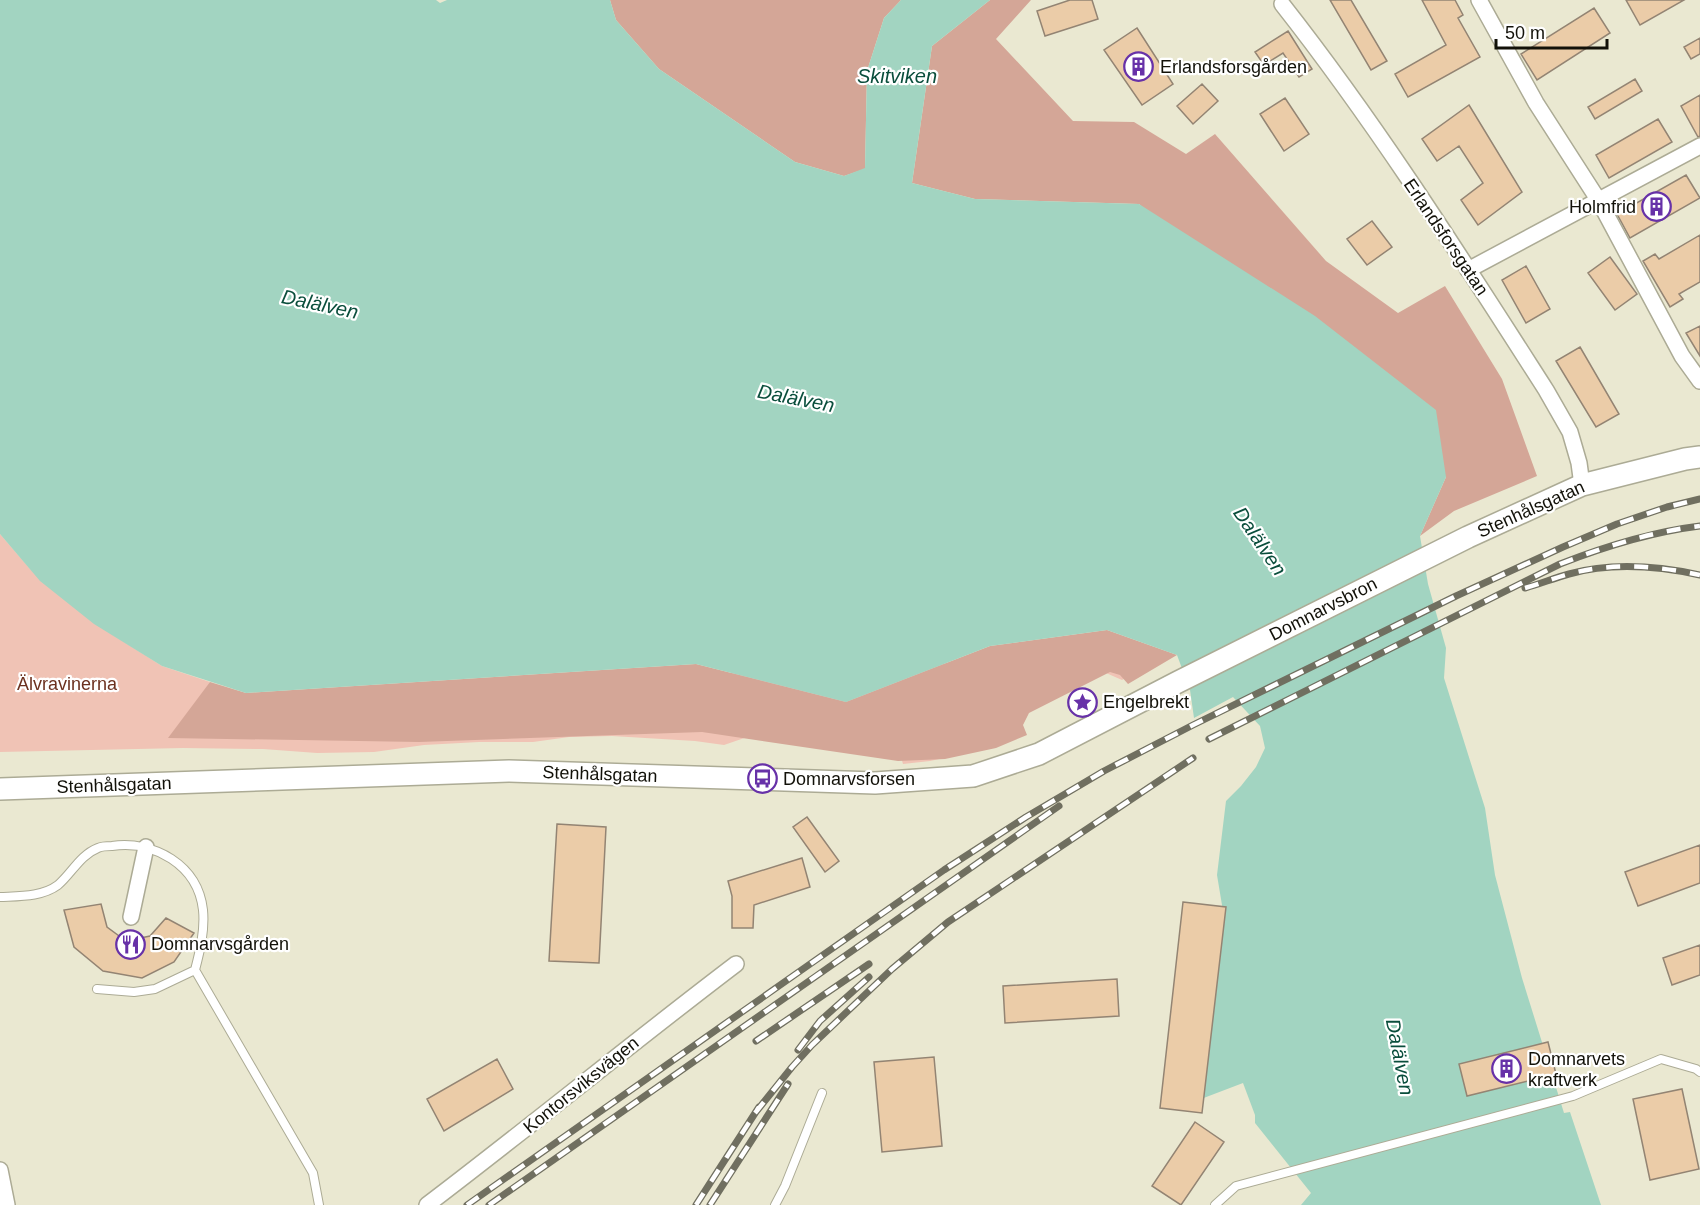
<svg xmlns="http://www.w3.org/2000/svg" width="1700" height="1205" font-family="Helvetica,sans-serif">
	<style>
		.green { fill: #f0c3b5 }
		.forest { fill: #d4a697 }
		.water { fill: #a2d4c1 }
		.building { fill: #ebcca8; stroke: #938473; stroke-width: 1.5 }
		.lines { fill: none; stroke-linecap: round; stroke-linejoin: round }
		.lane-casing { stroke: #acab95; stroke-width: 10 }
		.street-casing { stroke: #acab95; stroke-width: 18 }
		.secondary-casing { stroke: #acab95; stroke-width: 24 }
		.lane { stroke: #fff; stroke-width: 8 }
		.street { stroke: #fff; stroke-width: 15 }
		.secondary { stroke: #fff; stroke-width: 21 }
		.rail-casing { stroke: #706f60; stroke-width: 7 }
		.rail { stroke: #fff; stroke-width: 4.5; stroke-dasharray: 14; stroke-linecap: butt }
		.labels { text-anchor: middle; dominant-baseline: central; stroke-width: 4.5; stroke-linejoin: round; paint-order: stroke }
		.poi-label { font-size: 18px; fill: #121109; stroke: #fff; text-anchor: start }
		.street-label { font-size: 18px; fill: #121109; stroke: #fff }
		.park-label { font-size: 18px; fill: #6c311f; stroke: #fff }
		.water-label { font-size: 20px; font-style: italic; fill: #0a4e3c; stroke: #fff }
	</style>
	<rect width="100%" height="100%" fill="#eae8d1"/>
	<path class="green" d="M0,534L31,570L113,635L162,666L210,682L209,684L240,696L1172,653L1122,680L1097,669L1071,679L972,752L930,761L903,764L895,737L753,735L724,745L695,741L612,736L569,737L533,742H479L424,745L374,752L317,753L263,749L183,748L0,752Z"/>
	<path class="forest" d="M610,0H901L884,18L867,71L865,169L844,176L795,162L659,69L616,20Z
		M990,0H1031L996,39L1073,121L1134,122L1186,154L1215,134L1326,261L1398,313L1445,286L1502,379L1537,476L1454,511L1420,536L1446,477L1139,204L975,199L912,183L932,46Z
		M1107,630L1177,655L1128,684L1120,675L1110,672L1029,713L1023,725L1027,735L996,748L945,759L898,761L702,732L419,742L168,738L210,682L246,693L696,664L846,702L990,646Z"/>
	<path class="water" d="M0,0H436L440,3L447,0H610L616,20L659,69L795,162L844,176L865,168L867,71L884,18L901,0H990L932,46L912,183L975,199L1139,204L1315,316L1436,410L1446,477L1420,536L1428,584L1446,648L1444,678L1485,808L1495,875L1522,978L1564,1113L1570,1112L1601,1205H1301L1311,1193L1255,1123V1115L1243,1083L1201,1099L1223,911L1217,875L1226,801L1241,786L1256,767L1265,748L1260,726L1233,697L1194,718L1190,690L1177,655L1107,630L990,646L846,702L696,664L246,693L162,666L94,624L40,581L0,534Z"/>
	<path class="building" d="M1070,0H1092L1098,19L1045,36L1037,11Z
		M1330,0H1351L1387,61L1371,70Z
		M1422,0H1455L1463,15L1458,18L1480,57L1408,97L1395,74L1446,45Z
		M1626,0H1684L1640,25Z
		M1594,8L1610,33L1537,80L1521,54Z
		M1137,28L1173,84L1142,105L1104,50Z
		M1288,31L1312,69L1299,77L1283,53L1264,65L1255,52Z
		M1700,38V54L1691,59L1684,47Z
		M1635,79L1642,91L1595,119L1588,107Z
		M1202,84L1218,101L1193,124L1177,106Z
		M1700,95V136L1698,137L1681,106Z
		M1285,98L1309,134L1284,151L1260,114Z
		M1469,105L1522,192L1478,225L1461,200L1483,183L1459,146L1437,161L1422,139Z
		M1658,119L1672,142L1609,178L1596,155Z
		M1686,175L1700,198L1630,238L1617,214Z
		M1372,221L1392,247L1367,265L1347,239Z
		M1700,235V282L1679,294L1683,299L1670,307L1643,261L1655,254L1659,259Z
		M1610,257L1637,294L1615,310L1588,273Z
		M1526,266L1550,309L1526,323L1502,280Z
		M1700,326V356L1686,333Z
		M1580,347L1619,414L1596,427L1556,361Z
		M807,817L839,861L825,872L793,827Z
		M557,824L606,827L599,963L549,961Z
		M1700,845V883L1638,906L1625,872Z
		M802,858L810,887L754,905L753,928H732V896L728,881Z
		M1183,902L1226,907L1202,1113L1160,1108Z
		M101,904L107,927L126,941L150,936L166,918L194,933L174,962L142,978L103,971L74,947L64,910Z
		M1700,945V975L1672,985L1663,958Z
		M1117,979L1119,1016L1005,1023L1003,986Z
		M1548,1042L1556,1074L1467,1096L1459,1064Z
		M934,1057L942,1146L882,1152L874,1062Z
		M497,1059L513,1089L444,1131L427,1099Z
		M1682,1089L1699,1169L1650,1180L1633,1099Z
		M1195,1122L1224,1142L1181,1205L1152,1186Z"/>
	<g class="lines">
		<defs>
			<path id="lane" d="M0,897C19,896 42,897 58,885C72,873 80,855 98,848C102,846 108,846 112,846C154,840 198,865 203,910C205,930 200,951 195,970L155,989L134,992L97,989
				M195,970L313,1173L319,1205
				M775,1205L785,1186L822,1093
				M1215,1205L1236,1186L1573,1096L1661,1059L1696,1069L1700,1072"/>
			<path id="street" d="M1479,0L1536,103L1599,201L1682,356L1700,381
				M1282,4C1378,126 1462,259 1546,390L1570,432L1579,463L1582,485
				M1468,270L1700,146
				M131,917L146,847
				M0,1170L7,1205
				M427,1205C531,1126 632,1043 736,964"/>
			<path id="secondary" d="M0,789L509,771L875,783L973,776L1039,754L1178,682L1468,537L1582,485L1685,459L1700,457"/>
		</defs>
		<use href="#lane" class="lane-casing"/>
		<use href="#street" class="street-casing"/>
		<use href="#secondary" class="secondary-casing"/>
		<use href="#lane" class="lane"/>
		<use href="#street" class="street"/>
		<use href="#secondary" class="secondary"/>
		<defs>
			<path id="rail" d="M1525,588C1540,584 1554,578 1569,574C1612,562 1658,566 1700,575
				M1209,739L1560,564C1606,546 1651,532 1700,526
				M756,1041L869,964
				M798,1050L820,1021L869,977
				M755,1113L792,1067L812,1045L892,969L948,922L1193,758
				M467,1205L944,870L1026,817L1104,771L1193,725L1456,596L1563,547L1617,524L1667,507L1700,499
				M489,1205L1059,806
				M696,1205L759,1107
				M710,1205L788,1084"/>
		</defs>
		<use href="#rail" class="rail-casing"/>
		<use href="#rail" class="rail"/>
	</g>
	<defs>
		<symbol id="building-ring" viewBox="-11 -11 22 22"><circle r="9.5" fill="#fff" stroke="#6731a8" stroke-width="1.5"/><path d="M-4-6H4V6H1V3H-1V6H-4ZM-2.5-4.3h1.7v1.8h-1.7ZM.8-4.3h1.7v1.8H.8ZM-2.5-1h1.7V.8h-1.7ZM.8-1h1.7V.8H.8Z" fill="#6731a8"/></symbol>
		<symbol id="sight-ring" viewBox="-11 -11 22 22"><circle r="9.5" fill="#fff" stroke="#6731a8" stroke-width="1.5"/><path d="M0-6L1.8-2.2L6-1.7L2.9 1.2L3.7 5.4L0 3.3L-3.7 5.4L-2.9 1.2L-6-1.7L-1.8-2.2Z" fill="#6731a8"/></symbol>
		<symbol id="bus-ring" viewBox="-11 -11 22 22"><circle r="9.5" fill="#fff" stroke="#6731a8" stroke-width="1.5"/><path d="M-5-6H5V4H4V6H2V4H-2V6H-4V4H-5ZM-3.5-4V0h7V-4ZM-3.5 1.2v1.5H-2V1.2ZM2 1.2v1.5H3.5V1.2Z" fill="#6731a8"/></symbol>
		<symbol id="restaurant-ring" viewBox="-11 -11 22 22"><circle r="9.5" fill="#fff" stroke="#6731a8" stroke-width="1.5"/><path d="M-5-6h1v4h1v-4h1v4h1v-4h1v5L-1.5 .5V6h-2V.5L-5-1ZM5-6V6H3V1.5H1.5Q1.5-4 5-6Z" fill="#6731a8"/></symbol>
	</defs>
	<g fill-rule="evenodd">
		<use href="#building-ring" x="1122" y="50" width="33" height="33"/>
		<use href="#building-ring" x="1640" y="190" width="33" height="33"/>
		<use href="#sight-ring" x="1066" y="686" width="33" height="33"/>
		<use href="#bus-ring" x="746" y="762" width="33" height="33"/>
		<use href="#restaurant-ring" x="114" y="928" width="33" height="33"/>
		<use href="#building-ring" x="1490" y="1052" width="33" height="33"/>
	</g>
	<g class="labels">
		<g class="poi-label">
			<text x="1160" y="67">Erlandsforsgården</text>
			<text x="1636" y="207" text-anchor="end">Holmfrid</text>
			<text x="1103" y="702">Engelbrekt</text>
			<text x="783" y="779">Domnarvsforsen</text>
			<text x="151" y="944">Domnarvsgården</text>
			<text x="1528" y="1059">Domnarvets<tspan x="1528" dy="21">kraftverk</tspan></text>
		</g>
		<g class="street-label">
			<text transform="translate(1446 237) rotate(56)">Erlandsforsgatan</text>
			<text transform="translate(1531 509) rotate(-24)">Stenhålsgatan</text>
			<text transform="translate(1323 609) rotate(-27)">Domnarvsbron</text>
			<text transform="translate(600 774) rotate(2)">Stenhålsgatan</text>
			<text transform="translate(114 785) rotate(-2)">Stenhålsgatan</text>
			<text transform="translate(581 1085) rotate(-39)">Kontorsviksvägen</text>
		</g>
		<g class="park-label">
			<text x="67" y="684">Älvravinerna</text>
		</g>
		<g class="water-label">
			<text x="897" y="76">Skitviken</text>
			<text transform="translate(320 304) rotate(12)">Dalälven</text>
			<text transform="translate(796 398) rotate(11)">Dalälven</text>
			<text transform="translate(1260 541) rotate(56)">Dalälven</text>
			<text transform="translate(1400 1057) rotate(79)">Dalälven</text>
		</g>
	</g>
	<path d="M1496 39v9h111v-9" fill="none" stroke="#121109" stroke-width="3"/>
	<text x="1505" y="39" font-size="18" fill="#121109" stroke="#ffffff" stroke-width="4.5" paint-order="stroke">50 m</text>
</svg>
